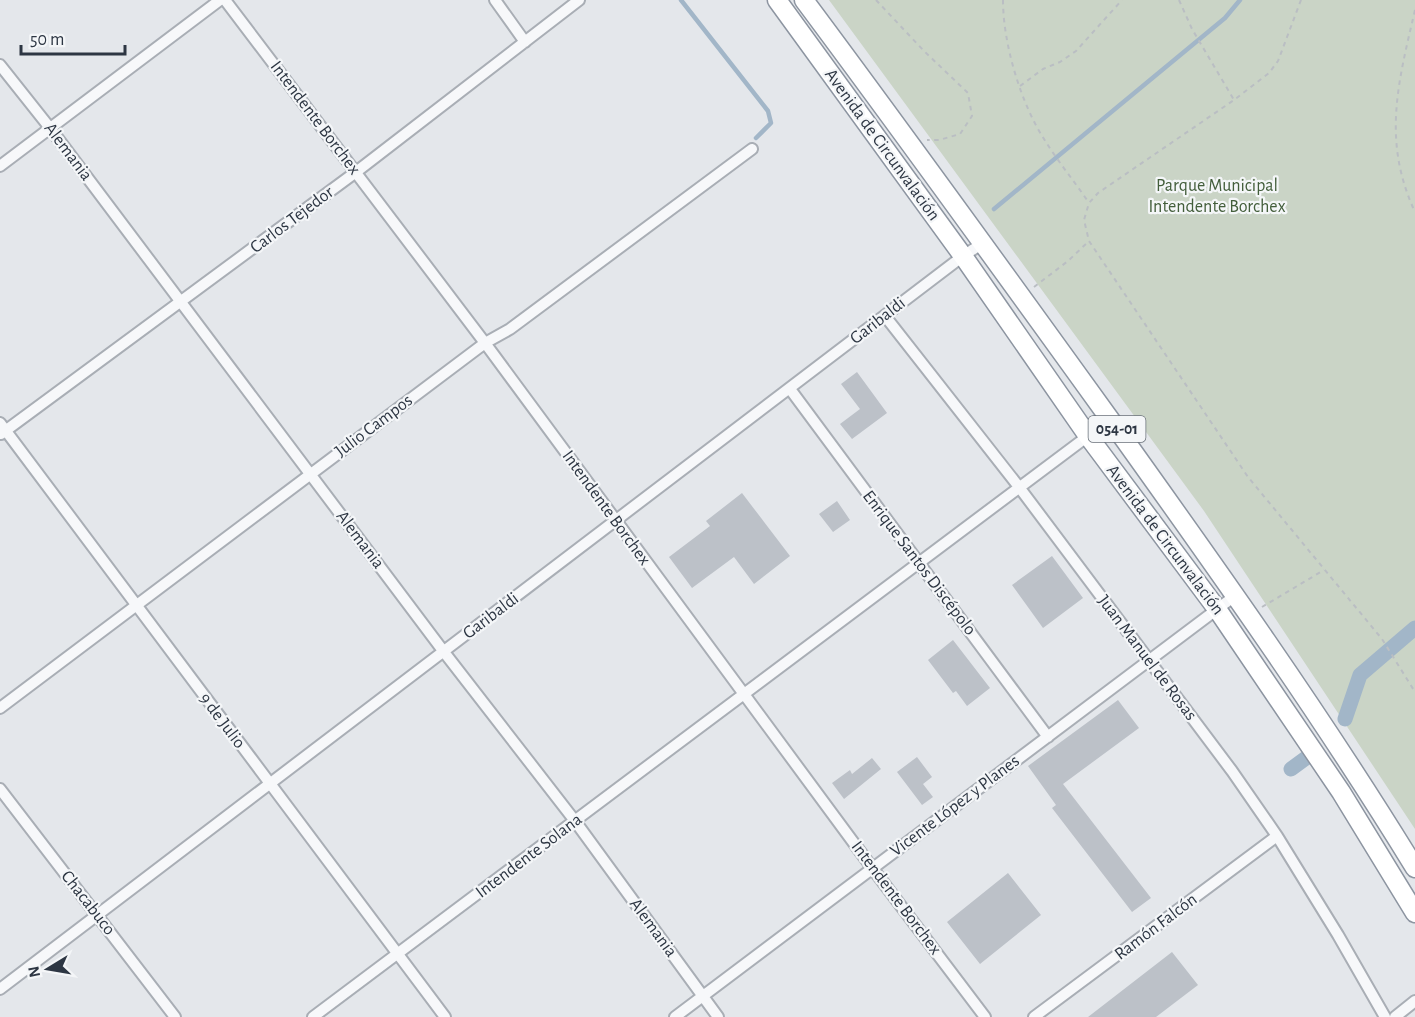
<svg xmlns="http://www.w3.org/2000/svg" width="1415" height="1017" font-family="'Alegreya Sans',sans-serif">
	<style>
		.green { fill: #cad4c6 }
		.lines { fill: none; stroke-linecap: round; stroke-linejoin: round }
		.stream { stroke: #a2b6c8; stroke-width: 4.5 }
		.canal { stroke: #a2b6c8; stroke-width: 15 }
		.building { fill: #bcc1c8 }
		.minor-casing { stroke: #a9aeb5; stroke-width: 14 }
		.trunk-casing { stroke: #8d95a1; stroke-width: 21 }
		.path { stroke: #babec3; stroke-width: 2; stroke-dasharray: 4.5 4.5; stroke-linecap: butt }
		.minor { stroke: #f7f8fa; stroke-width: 10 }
		.trunk { stroke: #fff; stroke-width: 18 }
		.labels { text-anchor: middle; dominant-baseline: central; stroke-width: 4.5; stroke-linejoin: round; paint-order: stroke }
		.shield { fill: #f4f6f8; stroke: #697079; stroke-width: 1.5 }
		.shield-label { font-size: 16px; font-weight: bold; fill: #2d3643 }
		.street-label { font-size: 18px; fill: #2d3643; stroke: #f4f6f8 }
		.park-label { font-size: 18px; fill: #435e3b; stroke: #f4f6f8 }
	</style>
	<rect width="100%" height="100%" fill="#e4e7eb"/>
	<path class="green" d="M829,0H1415V829L1204,511Z"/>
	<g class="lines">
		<path class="stream" d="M681,0L768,111L771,123L756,138
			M994,209L1225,18L1240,0"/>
		<path class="canal" d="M1345,719L1360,675L1415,628
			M1291,769L1306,758"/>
	</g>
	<path class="building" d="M857,372L887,413L852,439L840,424L860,409L841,384Z
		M742,493L790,556L754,584L734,557L692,588L669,557L710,526L706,521Z
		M837,501L850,520L833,532L819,514Z
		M1052,556L1083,598L1043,628L1012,585Z
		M953,640L990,688L967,706L956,691L953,693L928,660Z
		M1118,700L1139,728L1063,784L1151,898L1132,912L1052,808L1056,805L1028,766Z
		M917,757L932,777L923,784L933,797L922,805L897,772Z
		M872,758L881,769L844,799L832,783L850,770L852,774Z
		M1008,873L1041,915L980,964L947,922Z
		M1172,952L1198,985L1156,1017H1088Z"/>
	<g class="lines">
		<defs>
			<path id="minor" d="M225,0L485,343L873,869L985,1017
				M495,0L525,42
				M0,65L50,128L444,652L575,821L718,1017
				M0,166L220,0
				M885,316L1019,487L1232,771L1277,836L1338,935L1385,1017
				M790,389L1048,737
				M0,423L445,1017
				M1,434L356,172L579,0
				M0,708L485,343L510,329L752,149
				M0,789L175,1017
				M0,989L963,256L983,243
				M313,1017L1088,436
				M675,1017L1236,595
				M1034,1017L1277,836
				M1395,1017L1415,1001"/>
			<path id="trunk" d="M777,0L963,256L1088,436L1217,609L1341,792L1415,913
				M804,0C907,138 1008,278 1109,418C1215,566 1320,713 1415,868"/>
		</defs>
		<use href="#minor" class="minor-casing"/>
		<use href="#trunk" class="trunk-casing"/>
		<path class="path" d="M876,0L924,51L968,93L972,116L960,134L939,140H927
			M1003,0C1003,44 1021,105 1046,142C1059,163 1075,182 1089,203
			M1179,0L1192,29L1234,100
			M1301,0L1278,61L1269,73L1234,100L1098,193L1089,203L1084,220L1089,241L1248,477L1382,639L1415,692
			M1415,10C1398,83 1382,141 1415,212
			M1020,86L1043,69L1060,62L1076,51L1122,0
			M1034,287L1068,261L1089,241
			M1262,607L1324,570"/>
		<use href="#minor" class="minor"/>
		<use href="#trunk" class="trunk"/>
	</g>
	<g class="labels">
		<rect class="shield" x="1088.5" y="416" width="57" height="26" rx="4.5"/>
		<g class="shield-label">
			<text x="1117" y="429">054-01</text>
		</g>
		<g class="street-label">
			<text transform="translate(315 118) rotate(53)">Intendente Borchex</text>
			<text transform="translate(882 145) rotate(54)">Avenida de Circunvalación</text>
			<text transform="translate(68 152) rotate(53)">Alemania</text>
			<text transform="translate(292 220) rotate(-37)">Carlos Tejedor</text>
			<text transform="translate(878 321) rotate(-38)">Garibaldi</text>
			<text transform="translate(374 426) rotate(-37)">Julio Campos</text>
			<text transform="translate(606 508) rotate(54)">Intendente Borchex</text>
			<text transform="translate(360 540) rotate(53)">Alemania</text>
			<text transform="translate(1165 540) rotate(53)">Avenida de Circunvalación</text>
			<text transform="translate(919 563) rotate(53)">Enrique Santos Discépolo</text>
			<text transform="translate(491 616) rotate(-37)">Garibaldi</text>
			<text transform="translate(1147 658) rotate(53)">Juan Manuel de Rosas</text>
			<text transform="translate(222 721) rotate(53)">9 de Julio</text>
			<text transform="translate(955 806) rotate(-37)">Vicente López y Planes</text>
			<text transform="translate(529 856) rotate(-37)">Intendente Solana</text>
			<text transform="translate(896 898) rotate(53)">Intendente Borchex</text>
			<text transform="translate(88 903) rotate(52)">Chacabuco</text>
			<text transform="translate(1156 927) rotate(-37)">Ramón Falcón</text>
			<text transform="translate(653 928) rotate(54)">Alemania</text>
		</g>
		<g class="park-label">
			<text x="1217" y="186">Parque Municipal<tspan x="1217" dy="21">Intendente Borchex</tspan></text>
		</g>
	</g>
	<g transform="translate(48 969) rotate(259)" stroke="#f4f6f8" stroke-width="4.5" paint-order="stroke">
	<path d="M0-4.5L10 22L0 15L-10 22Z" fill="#2d3643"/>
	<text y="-9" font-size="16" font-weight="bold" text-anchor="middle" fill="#2d3643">N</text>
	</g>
	<path d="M21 45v9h104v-9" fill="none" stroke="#2d3643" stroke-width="3"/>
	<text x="30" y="45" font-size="18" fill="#2d3643" stroke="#f4f6f8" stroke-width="4.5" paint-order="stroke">50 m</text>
</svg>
